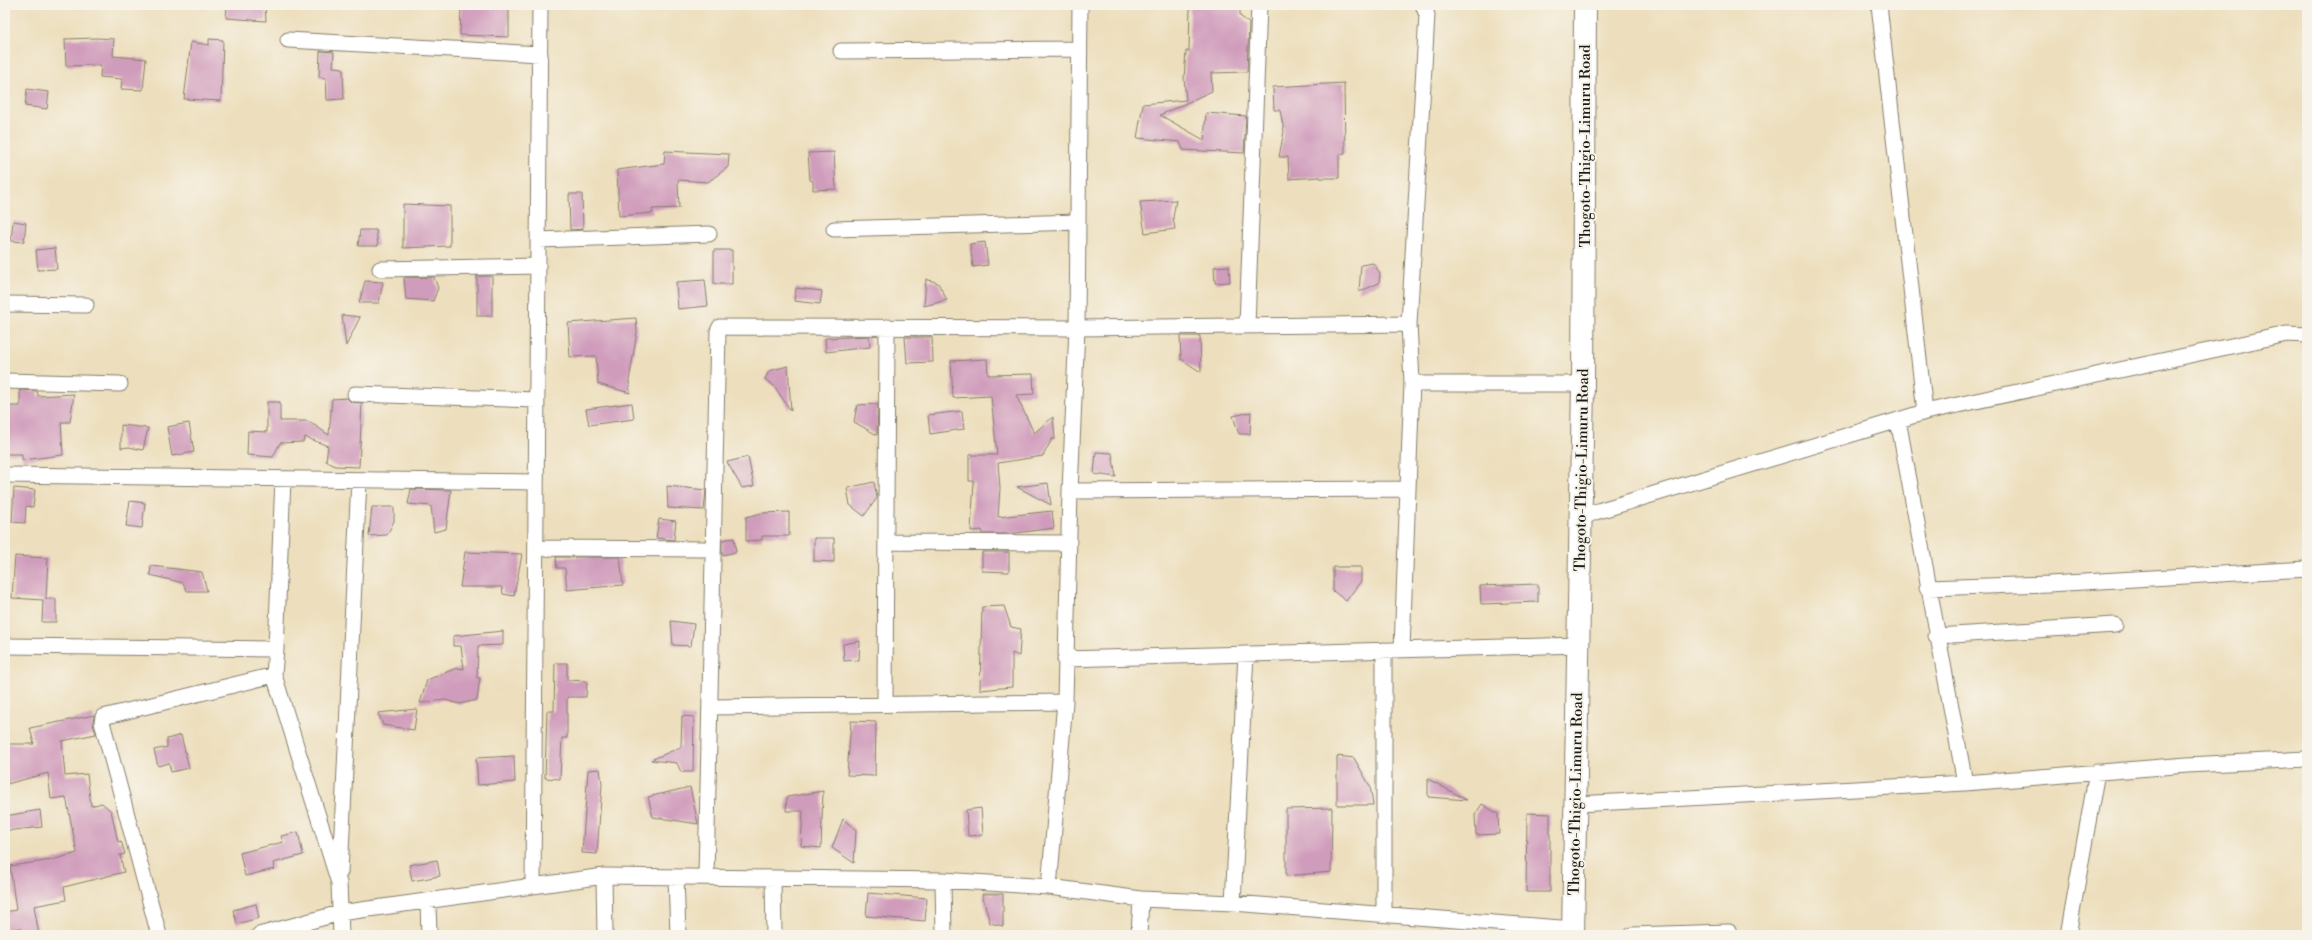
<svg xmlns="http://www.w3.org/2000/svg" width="2312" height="940" font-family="'Libre Bodoni',serif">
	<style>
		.building { fill: #d09cbc }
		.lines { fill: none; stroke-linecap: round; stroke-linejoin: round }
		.street-casing { stroke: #847e6c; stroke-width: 17 }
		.highway-casing { stroke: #847e6c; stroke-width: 24 }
		.street { stroke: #fff; stroke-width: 15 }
		.highway { stroke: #fff; stroke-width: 22 }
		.labels { text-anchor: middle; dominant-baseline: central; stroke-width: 4; stroke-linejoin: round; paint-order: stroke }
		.street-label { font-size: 15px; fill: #1c1c1c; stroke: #f7f3e8 }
	</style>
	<rect width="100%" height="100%" fill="#f7f3e8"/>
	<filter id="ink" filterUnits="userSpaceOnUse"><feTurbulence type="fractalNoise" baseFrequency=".025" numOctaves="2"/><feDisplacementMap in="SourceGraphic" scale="8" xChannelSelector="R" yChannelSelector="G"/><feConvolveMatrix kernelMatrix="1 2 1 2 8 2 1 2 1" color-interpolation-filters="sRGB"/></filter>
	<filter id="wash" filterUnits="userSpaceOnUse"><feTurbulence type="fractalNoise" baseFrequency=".012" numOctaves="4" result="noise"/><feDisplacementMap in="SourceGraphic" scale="16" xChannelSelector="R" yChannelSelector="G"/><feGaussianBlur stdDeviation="0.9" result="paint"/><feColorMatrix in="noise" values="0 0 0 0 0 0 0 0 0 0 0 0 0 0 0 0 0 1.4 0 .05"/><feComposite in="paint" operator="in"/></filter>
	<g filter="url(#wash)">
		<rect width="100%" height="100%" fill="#eddfbd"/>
		<g id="blocks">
			<path class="building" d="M227,5H265L266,21L226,18Z
				M461,5H509V37L460,35Z
				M1190,5H1240V16L1249,23L1247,72L1211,73L1212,91L1160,115L1204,140L1206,113L1246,116L1244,153L1183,150L1180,142L1137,138L1143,104L1186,100L1184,79L1186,51H1189Z
				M97,38L114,39L113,56L146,59L143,90L121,89L122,79L100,77L101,65L66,66L65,39Z
				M209,39L223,40L221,101L184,99L191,42L209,45Z
				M320,51L334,52L333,67L343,68L344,99L327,100L326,78L319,77Z
				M1344,83L1345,154L1339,155V178H1320V177L1289,179L1288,157H1279L1284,131L1280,110H1274L1273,87Z
				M27,89L49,92L47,109L25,106Z
				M665,151L729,154L728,167L708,182L678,180L679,208L652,209L653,213L619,216L617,170L664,164Z
				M834,152L836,189L813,190V181L810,180L808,153Z
				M569,194H582L583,229L570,230Z
				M1176,200L1173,217L1175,229L1145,233L1140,202Z
				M403,204L450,206V246L403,248Z
				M13,221L26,223L24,242L11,241Z
				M360,230H376L378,246H358Z
				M985,242L988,265L973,267L970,244Z
				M55,248L57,269L38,270L36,250Z
				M714,250H732V284H714Z
				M1373,263L1380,273L1379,283L1359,292L1361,265Z
				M1229,266L1230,282L1215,283L1214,267Z
				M477,276H492V316H477Z
				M434,277L438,288L433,301L406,299L404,278Z
				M926,279L938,283L947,300L924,306Z
				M705,280L708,306L678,309L676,282Z
				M365,281L383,282L379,303H359Z
				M796,288L822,291L820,304L794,301Z
				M342,315L360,317L346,346Z
				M636,318L637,332L629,381L630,393L598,384L596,356L570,357L568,323Z
				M869,336L870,347L826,352L825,338Z
				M1180,336H1200L1201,372L1181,359Z
				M905,337H932L933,362L907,363Z
				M987,359L988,375L1033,374L1034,394L1016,395L1034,433L1053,417L1055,439H1052L1043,456L998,463L1000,488L998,517L1052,511L1054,528L1009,534H982V530L971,531L974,481H969V455H997L991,396L953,398L951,361Z
				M788,366L791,411L774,386L765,379L769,371Z
				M20,390L37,391L38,396L74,394L70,422H61L63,455L22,460V454H5V406H20Z
				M347,398L351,402L362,403L359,467L335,466L326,461L328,446L305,437L303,442L280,443L273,457L247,455L248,431L267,432V402H280V421H308L329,435L332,399Z
				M632,403L634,419L589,425L586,409Z
				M878,404L877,435L854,422L857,405Z
				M962,411L964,429L930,434L928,415Z
				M1251,412L1250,434H1239L1233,416Z
				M189,423L194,452L172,456L167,427Z
				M121,425L148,428L143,450L129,447L121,448Z
				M1096,452L1112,453L1116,477L1094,474Z
				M748,457L754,486L742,488L727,462Z
				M874,482L877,498L864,516L850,505L847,488Z
				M1048,483L1051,505L1017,487Z
				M667,486L706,490L704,510L668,508Z
				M14,488L35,490L33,507L26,506L25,523L12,522Z
				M411,489L451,490L446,529L434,532L431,506L408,504Z
				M130,501L145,503L142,528L126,526Z
				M372,507H394V521L387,535L369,536Z
				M789,512V536H762V540L746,541V517L762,513Z
				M659,519L676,521L674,540L656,538Z
				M734,538L736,552L722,555V540Z
				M814,538H834V562L814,561Z
				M465,552L522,554L514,596L503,594L502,587H460Z
				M982,552H1009V572L982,571Z
				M15,556L48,558L46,599H56V622H42L43,600L12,598Z
				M556,557H620L623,585L567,590L565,568H557Z
				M151,566L202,572L207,591H187L183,583L150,575Z
				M1333,567H1361V581L1346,601L1333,591Z
				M1538,584V602L1481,604L1480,586Z
				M1004,606L1011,627L1021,629L1019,656L1012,653V687L980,690L982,607Z
				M671,621L694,624L691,646L673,645Z
				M503,631V645L478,646L477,678H480L477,700L460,704L445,700L420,703L427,680L457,668L464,669L461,646H453V636Z
				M860,641L859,660L844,661L843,644Z
				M555,663H567V680L587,681L586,697H567V738H562L560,779L545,778L547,711H554Z
				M417,709L414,730L383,725L378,713Z
				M94,715L93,724L96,734L62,741L65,776L87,774L91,806L102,803L111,811L118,842L121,841L125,854L120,855L124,872L64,887L66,900L34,906L39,935H23L21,928L5,931V912L16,910L10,866L52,860L77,853L66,797L51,799L48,773L7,784L5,744H34L30,728Z
				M682,716L694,717L693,772H681L677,763L651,760L681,747Z
				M851,721L876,722L875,776L847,775Z
				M181,735L189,768L171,772L169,763L158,766L154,750L167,747V739Z
				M514,756L515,782L478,785L476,758Z
				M1337,756L1354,758L1370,786L1373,805H1337Z
				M600,769L602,784L597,854L582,853L588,770Z
				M1428,779L1467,800L1428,797Z
				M690,787L698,824L653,817L648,797Z
				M823,791L821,848L801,846L803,811H786L787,797Z
				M1482,804L1498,814L1499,834L1476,835L1475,815Z
				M981,808L983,835L968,836L966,810Z
				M1332,808L1331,872L1286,876V809Z
				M40,810L42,827L5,831V816Z
				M1527,813L1550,814V892H1526Z
				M843,819L856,830L854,863L832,848Z
				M298,832L303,855L273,863L274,869L245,876L240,853L283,842L281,836Z
				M437,860L440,876L412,881L409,865Z
				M868,893L927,898L925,921L866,916Z
				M982,894H1003V926L990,923Z
				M256,904L259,918L237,924L233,910Z"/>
		</g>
	</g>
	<g filter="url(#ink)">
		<use href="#blocks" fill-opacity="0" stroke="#847e6c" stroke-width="1"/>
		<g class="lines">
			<defs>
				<path id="street" d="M288,40L540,54
					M841,51L1078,49
					M834,229L1078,222
					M538,240L709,234
					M380,269L538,266
					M5,304L86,305
					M1247,325L1259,5
					M5,381L120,384
					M1412,382L1423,384H1583
					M355,394L537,400
					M1925,412L2287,334L2307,335
					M5,475L536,482
					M1070,491L1408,489
					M1581,518L1595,512L1925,412L1879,5
					M886,542L1068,543
					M536,548L713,549
					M1927,588L2049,584L2307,569
					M1936,636L2115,625
					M5,646L276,649L274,675L339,883L341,935
					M276,649L283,479
					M1402,649L1412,382L1409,324L1427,15L1423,5
					M1384,650V914
					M1065,659L1579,645
					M885,704L887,327
					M710,707L1065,702
					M1965,783L2187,765L2307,759
					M1577,804L1965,783L1898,420
					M340,872L359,480
					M604,876L605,935
					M676,877L678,935
					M706,877L718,331L720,327L1077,328L1409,324
					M773,878L774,935
					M943,880L944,935
					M533,886L540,5
					M1049,887L1065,702L1070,491L1077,328L1080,5
					M428,901L429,935
					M1233,903L1246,654
					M159,935L102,722L103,717L274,675
					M259,935L340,913L604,876L943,880L1049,887L1141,899L1233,903L1574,929
					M1139,935L1141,899
					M1632,935L1729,932
					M2068,935L2097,772"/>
				<path id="highway" d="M1573,935L1583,384L1585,5"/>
			</defs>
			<use href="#street" class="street-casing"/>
			<use href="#highway" class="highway-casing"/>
			<use href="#street" class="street"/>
			<use href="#highway" class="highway"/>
		</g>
	</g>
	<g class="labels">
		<g class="street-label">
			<text transform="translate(1585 146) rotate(-90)">Thogoto-Thigio-Limuru Road</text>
			<text transform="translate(1582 470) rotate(-89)">Thogoto-Thigio-Limuru Road</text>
			<text transform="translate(1576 794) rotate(-89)">Thogoto-Thigio-Limuru Road</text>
		</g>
	</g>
	<rect width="2312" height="940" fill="none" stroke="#f7f3e8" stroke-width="20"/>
</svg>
